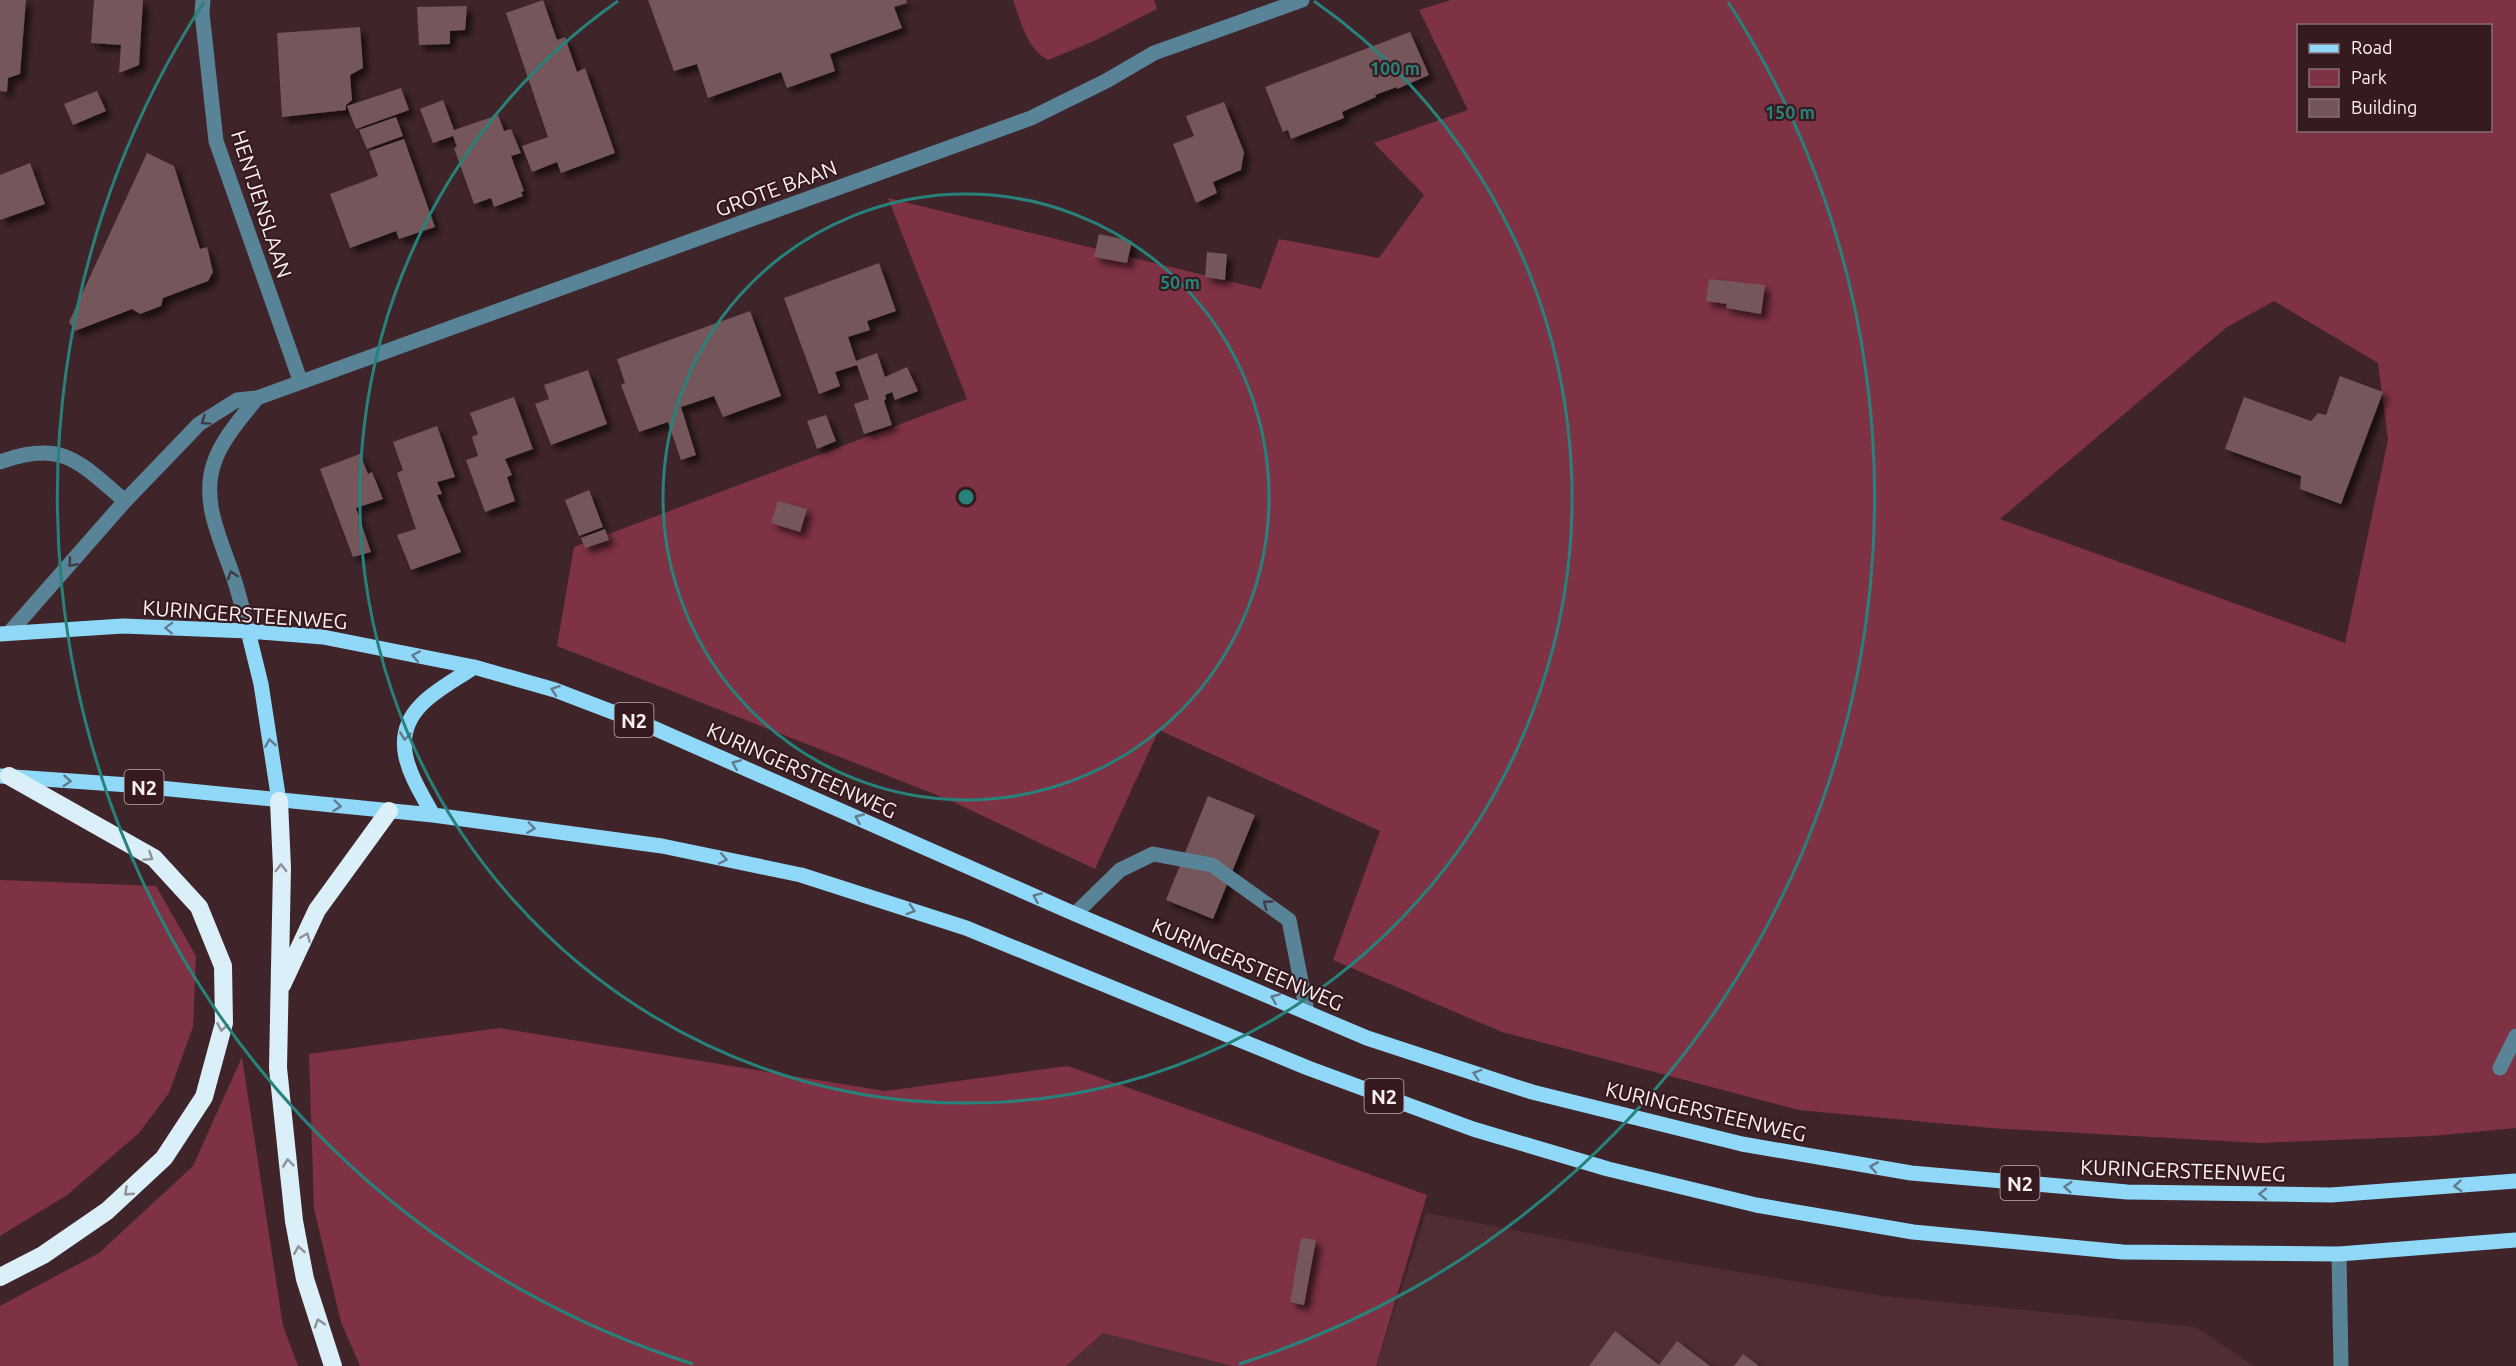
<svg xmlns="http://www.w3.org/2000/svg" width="2516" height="1366" font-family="Ubuntu,sans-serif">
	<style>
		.built { fill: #4f2d33 }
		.green { fill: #7e3243; fill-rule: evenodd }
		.building { fill: #74565a; filter: url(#shadow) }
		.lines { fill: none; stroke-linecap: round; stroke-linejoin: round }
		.minor { stroke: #598497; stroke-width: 15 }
		.major { stroke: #90d8f7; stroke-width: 15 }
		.highway { stroke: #dbeff9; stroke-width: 18 }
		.oneway { stroke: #403a44 }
		.oneway2 { stroke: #627a8c }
		.oneway3 { stroke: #909097 }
		.ring { fill: none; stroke: #27827b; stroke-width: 3 }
		.labels { text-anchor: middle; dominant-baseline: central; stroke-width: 4.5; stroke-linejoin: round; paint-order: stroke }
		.shield { fill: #351b20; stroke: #c1afb2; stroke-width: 1.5 }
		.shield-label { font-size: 20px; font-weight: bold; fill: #fdeff0 }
		.street-label { font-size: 21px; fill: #fdeff0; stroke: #351b20 }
		.centre { fill: #27827b; stroke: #351b20; stroke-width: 3 }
		.ring-label { font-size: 18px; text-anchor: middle; font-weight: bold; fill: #27827b; stroke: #351b20; stroke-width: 4.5; stroke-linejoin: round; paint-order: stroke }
	</style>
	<defs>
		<filter id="shadow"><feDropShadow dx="5.5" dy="5.5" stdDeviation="3" flood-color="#0009"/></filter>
	</defs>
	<rect width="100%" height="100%" fill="#3f2529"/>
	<path class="built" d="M1426,1213L1667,1260L1883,1296L2196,1327L2254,1366H1376Z
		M1103,1333L1232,1366H1066Z"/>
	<path class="green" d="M1013,0H1154L1157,9L1094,41L1048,60C1027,49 1021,22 1013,0Z
		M1451,0H2516V1128L2432,1136L2260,1143L1991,1128L1799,1110L1502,1032L1333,960L1380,831L1159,730L1095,869L947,799L557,646L574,547L967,399L888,198L1261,289L1279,239L1379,258L1424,195L1374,143L1468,110L1419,10ZM2298,26H2490V130H2298ZM2274,301L2378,363L2388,440L2345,643L2000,519L2227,327Z
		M0,880L156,886L196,956L193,1027L169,1093L139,1133L67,1195L0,1236Z
		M499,1028L885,1091L1068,1066L1427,1195L1376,1366H1232L1103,1333L1066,1366H360L341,1322L314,1209L309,1054Z
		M242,1057L283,1326L298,1366H0V1306L99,1253L193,1166Z"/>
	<path class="building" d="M0,0H26L20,74L8,78L7,92L0,91Z
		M94,0H143L139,65L119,73L121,45L91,43Z
		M543,0L557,40L565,37L577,72L585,68L615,153L561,173L557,162L532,172L522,146L548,137L506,13Z
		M648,0H906L907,3L894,7L902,28L830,54L835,71L787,88L781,72L708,98L697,64L674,71Z
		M467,6L465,30L450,31V44L419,45L417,7Z
		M360,27L363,68L350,75L352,100L346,105V110L282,117L277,33Z
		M1410,32L1429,75L1397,89V87L1375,95L1376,97L1342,112L1344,118L1291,139L1288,130L1283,132L1265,87Z
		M401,88L409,110L356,129L347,106Z
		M97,91L106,111L73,125L64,104Z
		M443,100L454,130L498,115L504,131L511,129L521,153L511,156L524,191L521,192L523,196L494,207L491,198L474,204L454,148L457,147L453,136L433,143L420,109Z
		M1224,102L1244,152L1241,170L1213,182L1217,193L1196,203L1173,144L1194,136L1186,116Z
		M396,117L403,136L367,149L359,130Z
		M404,139L435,227L399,239L396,231L350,248L330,194L378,176L369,151Z
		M147,153L174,166L200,249L207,247L213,272L208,281L163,298L161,306L140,314L132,309L75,331L69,322Z
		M30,163L45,204L0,220V175Z
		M1099,234L1132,241L1127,263L1094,257Z
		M1207,252L1227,254L1225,280L1205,277Z
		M879,263L896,311L867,321L870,330L848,337L856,361L877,353L885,377L907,367L918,391L895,400L892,392L885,395L886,399L884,401L892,425L864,434L854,404L869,399L857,365L835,372L840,386L819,394L784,298Z
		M1709,279L1765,285L1761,314L1726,308L1727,304L1706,301Z
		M750,311L781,396L723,417L714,396L681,407L696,455L681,460L668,422L639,432L621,385L625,383L617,359Z
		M588,370L607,424L551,445L535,404L549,399L544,385Z
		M2340,376L2383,392L2341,504L2300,489L2301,476L2225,449L2244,397L2311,421L2318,413L2326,415Z
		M514,397L533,449L505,459L512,475L507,477L515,501L485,512L466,460L478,456L472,437L478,434L470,413Z
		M826,415L836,441L817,449L807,421Z
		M437,426L455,477L437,482L442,494L437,495L461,552L411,570L397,535L416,529L397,473L403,470L393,442Z
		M360,454L368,474L372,472L383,499L356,508L371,552L353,557L320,469Z
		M589,490L603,527L579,536L565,500Z
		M778,501L807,509L800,532L771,523Z
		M605,529L609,540L585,548L581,538Z
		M1208,796L1255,815L1213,919L1166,900Z
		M1301,1238L1316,1240L1304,1305L1290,1302Z
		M1615,1331L1659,1365L1677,1341L1710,1366H1589Z
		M1743,1354L1759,1366H1734Z"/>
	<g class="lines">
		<path class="minor" d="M203,0L202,13L216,141L300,380
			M0,462C63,439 79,462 125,501
			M248,631C243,612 239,592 232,573C220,538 201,501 214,463C222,439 242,417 257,398
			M10,632L125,501L199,424L237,400L257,398L1031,118L1106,81L1154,53L1302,0
			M1075,914L1120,870L1153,854L1212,865L1289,920L1307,1012
			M2500,1068L2516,1036
			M2339,1254L2341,1366"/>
		<path class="major" d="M248,631L261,684L279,801
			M0,634L123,626L248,631L323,637L474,667L555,690L649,726L1075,914L1367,1038L1532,1092L1742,1144L1911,1173L2127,1192L2331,1195L2516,1181
			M0,776L129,785L433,815L662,846L801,875L966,928L1308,1068L1473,1129L1608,1169L1756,1205L1913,1232L2123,1252L2339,1254L2516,1240
			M433,815C414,780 386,741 421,705C435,690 457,679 474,667"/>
		<path class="highway" d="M279,801L282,868L278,1068L294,1221L305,1279L333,1366
			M282,985L317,910L389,811
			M0,1277L43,1255L107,1211L164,1158L204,1097L224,1023L223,966L199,907L154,858L9,776"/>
	</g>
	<defs><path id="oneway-chevron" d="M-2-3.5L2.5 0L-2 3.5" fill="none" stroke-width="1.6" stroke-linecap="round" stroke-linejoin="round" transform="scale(1.5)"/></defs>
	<g class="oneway">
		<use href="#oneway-chevron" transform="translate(205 421) rotate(145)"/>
		<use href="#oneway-chevron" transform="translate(72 563) rotate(131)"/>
		<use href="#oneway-chevron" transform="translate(232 575) rotate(-108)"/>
		<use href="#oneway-chevron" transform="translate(1267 904) rotate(-144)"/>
	</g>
	<g class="oneway2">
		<use href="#oneway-chevron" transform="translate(169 628) rotate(-178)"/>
		<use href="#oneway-chevron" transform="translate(416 656) rotate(-169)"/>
		<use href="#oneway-chevron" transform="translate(555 690) rotate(-161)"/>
		<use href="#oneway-chevron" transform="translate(405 736) rotate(97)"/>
		<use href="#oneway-chevron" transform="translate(270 743) rotate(-99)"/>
		<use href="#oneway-chevron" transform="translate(736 764) rotate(-157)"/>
		<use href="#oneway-chevron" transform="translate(67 781) rotate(4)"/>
		<use href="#oneway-chevron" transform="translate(337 806) rotate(6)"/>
		<use href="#oneway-chevron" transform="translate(859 818) rotate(-156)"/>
		<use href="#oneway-chevron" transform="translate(531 828) rotate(8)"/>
		<use href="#oneway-chevron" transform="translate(723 859) rotate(12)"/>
		<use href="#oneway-chevron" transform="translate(1037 897) rotate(-156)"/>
		<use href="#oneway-chevron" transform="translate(911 910) rotate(18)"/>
		<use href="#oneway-chevron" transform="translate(1275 998) rotate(-157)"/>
		<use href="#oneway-chevron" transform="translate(1477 1074) rotate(-162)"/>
		<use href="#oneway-chevron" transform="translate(1874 1167) rotate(-170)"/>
		<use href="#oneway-chevron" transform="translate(2458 1186) rotate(176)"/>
		<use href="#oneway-chevron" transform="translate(2068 1187) rotate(-175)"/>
		<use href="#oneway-chevron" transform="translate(2263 1194) rotate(-179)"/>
	</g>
	<g class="oneway3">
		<use href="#oneway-chevron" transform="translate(149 857) rotate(34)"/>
		<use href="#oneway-chevron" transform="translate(281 868) rotate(-91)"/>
		<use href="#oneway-chevron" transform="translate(306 937) rotate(-67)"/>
		<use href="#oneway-chevron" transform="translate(222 1027) rotate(100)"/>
		<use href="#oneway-chevron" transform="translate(288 1163) rotate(-96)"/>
		<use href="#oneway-chevron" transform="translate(128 1192) rotate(137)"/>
		<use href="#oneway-chevron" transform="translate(299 1250) rotate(-100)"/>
		<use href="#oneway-chevron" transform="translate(319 1323) rotate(-108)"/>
	</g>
	<g class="ring">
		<circle cx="966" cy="497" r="303"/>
		<path d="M1314 1A606 606 0 1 1 618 1"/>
		<path d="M693 1364A909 909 0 0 1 204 2M1728 2A909 909 0 0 1 1239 1364"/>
	</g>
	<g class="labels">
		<g class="shield">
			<rect x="614.5" y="703" width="39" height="34" rx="4.5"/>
			<rect x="124.5" y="770" width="39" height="34" rx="4.5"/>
			<rect x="1364.5" y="1079" width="39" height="34" rx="4.5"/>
			<rect x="2000.5" y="1166" width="39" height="34" rx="4.5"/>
		</g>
		<g class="shield-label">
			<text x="634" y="720">N2</text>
			<text x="144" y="787">N2</text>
			<text x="1384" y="1096">N2</text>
			<text x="2020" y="1183">N2</text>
		</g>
		<g class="street-label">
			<text transform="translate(776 188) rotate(-20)">GROTE BAAN</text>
			<text transform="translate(262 204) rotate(72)">HENTJENSLAAN</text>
			<text transform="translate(245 614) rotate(4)">KURINGERSTEENWEG</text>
			<text transform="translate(802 770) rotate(24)">KURINGERSTEENWEG</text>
			<text transform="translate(1248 964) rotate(23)">KURINGERSTEENWEG</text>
			<text transform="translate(1706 1111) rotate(13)">KURINGERSTEENWEG</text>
			<text transform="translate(2183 1170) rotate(2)">KURINGERSTEENWEG</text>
		</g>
	</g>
	<circle cx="966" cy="497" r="9" class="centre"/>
	<g class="ring-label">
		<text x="1395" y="75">100 m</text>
		<text x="1790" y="119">150 m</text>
		<text x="1180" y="289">50 m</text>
	</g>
	<rect x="2297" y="24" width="195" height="108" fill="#351b20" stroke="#857073" stroke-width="1.5"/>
	<rect x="2309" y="44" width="30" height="9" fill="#90d8f7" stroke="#857073" stroke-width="1.5"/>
	<text x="2351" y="54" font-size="18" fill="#fdeff0">Road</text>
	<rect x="2309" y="69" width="30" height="18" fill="#7e3243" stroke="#857073" stroke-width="1.5"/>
	<text x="2351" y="84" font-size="18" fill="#fdeff0">Park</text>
	<rect x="2309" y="99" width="30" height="18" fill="#74565a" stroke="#857073" stroke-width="1.5"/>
	<text x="2351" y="114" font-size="18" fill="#fdeff0">Building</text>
</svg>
